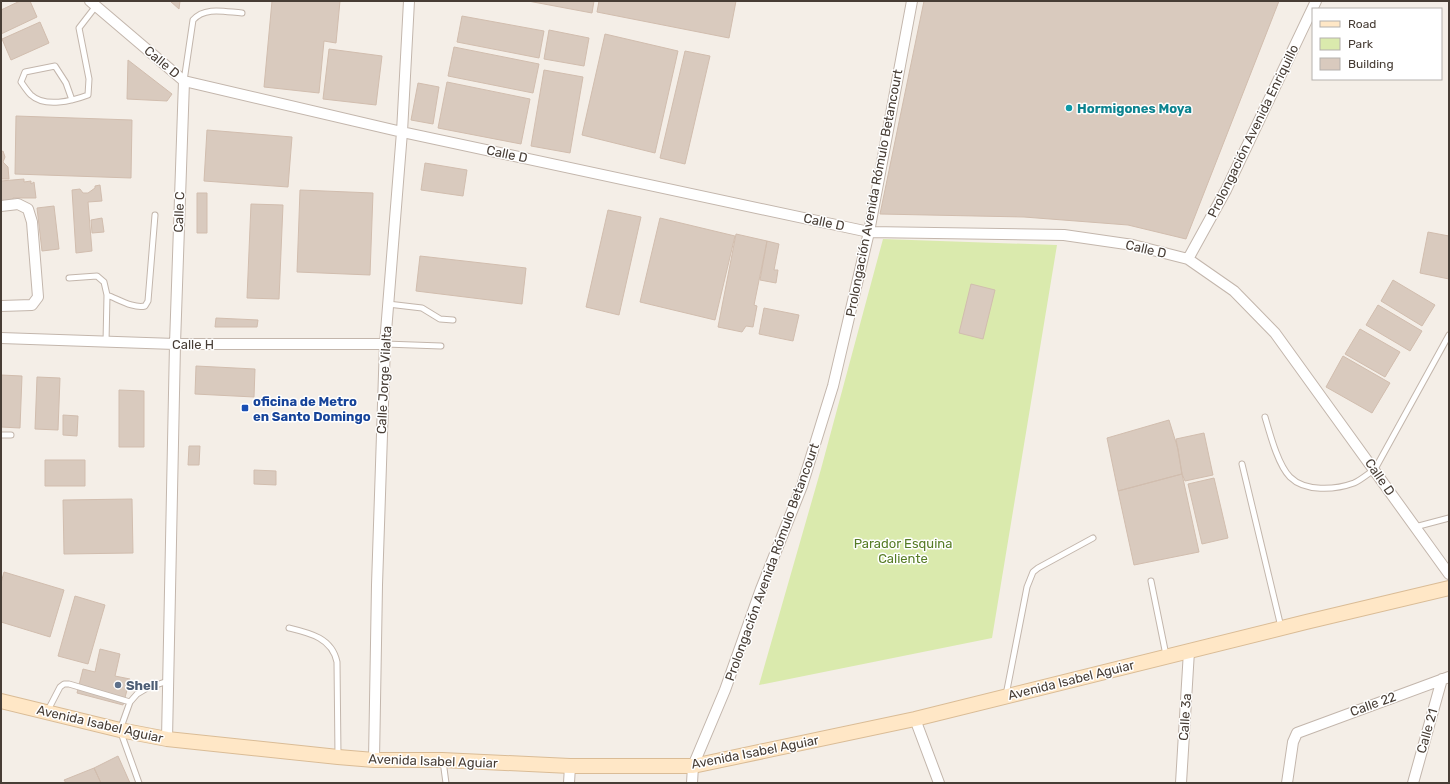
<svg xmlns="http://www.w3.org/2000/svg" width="1450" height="784" font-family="Rubik,sans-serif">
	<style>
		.green { fill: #daeaad }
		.building { fill: #d9cabe; stroke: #d1bdae }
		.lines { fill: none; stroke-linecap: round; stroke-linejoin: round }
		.service-casing { stroke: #c3b6ac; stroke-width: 7 }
		.minor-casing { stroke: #c3b6ac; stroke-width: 12 }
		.secondary-casing { stroke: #dabc96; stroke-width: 16 }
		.service { stroke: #fff; stroke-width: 5 }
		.minor { stroke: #fff; stroke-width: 10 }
		.secondary { stroke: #ffe7c6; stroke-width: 14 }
		.culture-dot { fill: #0f9aa8; stroke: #fff; stroke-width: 1.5 }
		.transit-dot { fill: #1a4fb4; stroke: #fff; stroke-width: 1.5 }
		.service-dot { fill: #5c6f8a; stroke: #fff; stroke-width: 1.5 }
		.labels { text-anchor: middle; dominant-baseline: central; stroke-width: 3; stroke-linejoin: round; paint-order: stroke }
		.street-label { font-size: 13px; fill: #473d35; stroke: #fff }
		.culture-label { font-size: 13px; font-weight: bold; fill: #0d838f; stroke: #fff; text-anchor: start }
		.transit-label { font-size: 13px; font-weight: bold; fill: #164399; stroke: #fff; text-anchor: start }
		.park-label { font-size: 13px; fill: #567c25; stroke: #fff }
		.service-label { font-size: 13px; font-weight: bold; fill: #4e5e75; stroke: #fff; text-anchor: start }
	</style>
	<rect width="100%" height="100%" fill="#f4eee7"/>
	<path class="green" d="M883,239L1057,245L992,638L759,685L821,469Z"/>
	<path class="building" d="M20,1H30L37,17L1,34V10Z
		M170,1H180L179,9Z
		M272,1H340L336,43L324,41L319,93L264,87Z
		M528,1H594L592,13Z
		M599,1H736L729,38L597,12Z
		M924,1H1279L1186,239L1128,225L1024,217L880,214Z
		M462,16L544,31L539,58L457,42Z
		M40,22L49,43L11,60L2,39Z
		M549,30L589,38L584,66L544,59Z
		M605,34L678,51L655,153L582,135Z
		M454,47L539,64L533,93L448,76Z
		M329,49L382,56L376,105L323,99Z
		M685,51L710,56L685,164L660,158Z
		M128,60L172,94L167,101L127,99Z
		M544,70L583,77L570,153L531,146Z
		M447,82L530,99L521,144L438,128Z
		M418,83L439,87L433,124L411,120Z
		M16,116L132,120L131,178L15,174Z
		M207,130L292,137L288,187L204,181Z
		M3,151L5,157L3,162L8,167L9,179H1V152Z
		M425,163L467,170L463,196L421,190Z
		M24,179V182L31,181V184L34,182L36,198H13V201L1,202V181Z
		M100,185L102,201L88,202L92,251L76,253L72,190L80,189L83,193H88L95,188V186Z
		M300,190L373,193L370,275L297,272Z
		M197,193H207V233H197Z
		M251,204L283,205L279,299L247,298Z
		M54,206L59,249L42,251L37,208Z
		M608,210L641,217L619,315L586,307Z
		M102,218L104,232L92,233L91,220Z
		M660,218L735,236L715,320L640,302Z
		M1428,232L1449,236V279L1420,273Z
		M736,234L767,241L754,305L757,306L753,327L746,326L742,332L718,327Z
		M767,241L779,244L774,270H778L776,283L760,280Z
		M420,256L526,268L522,304L416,291Z
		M1393,280L1435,305L1422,326L1381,301Z
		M971,284L995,290L983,339L959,333Z
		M1378,305L1422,331L1410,351L1366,325Z
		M764,308L799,315L793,341L759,334Z
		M216,318L258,320L257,327H215Z
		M1360,329L1400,352L1385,377L1345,354Z
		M1343,356L1390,383L1372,413L1326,387Z
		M196,366L255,369L254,397L195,394Z
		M1,375L22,376L20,428L1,427Z
		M37,377L60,378L58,430L35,429Z
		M119,390L144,391V447H119Z
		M63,415L78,416L77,436L63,435Z
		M1169,420L1178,449L1182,474L1118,491L1107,438Z
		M1204,433L1213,475L1185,481L1182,474L1176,439Z
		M189,446H200L199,465H188Z
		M45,460H85V486H45Z
		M254,470L276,471V485L254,484Z
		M1182,474L1199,552L1134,565L1118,491Z
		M1214,478L1228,538L1202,544L1188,484Z
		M132,499L133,553L64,554L63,500Z
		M4,572L64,590L50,637L1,622V583Z
		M75,596L105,605L88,664L58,656Z
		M100,649L120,654L115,676L130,679L123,705L77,693L83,669L95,672Z
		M118,756L130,783H101L94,768Z
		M94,768L101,783H66L64,780Z"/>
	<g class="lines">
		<defs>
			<path id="service" d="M184,81L193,20C205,6 226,12 242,13
				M72,100L66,83L55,66L25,72L21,82C24,86 27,91 31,95C45,108 72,101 88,95L89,79L79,28L96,6
				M69,278L97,276L104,282L107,295L106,342
				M107,295C118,299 134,309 145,306L148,301L155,215
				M388,304L422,308L440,319L453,320
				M385,344L441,346
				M1265,417C1270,434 1278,465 1290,477C1305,492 1335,490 1354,483C1361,480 1369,473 1375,469L1449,335
				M1,435H11
				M1242,464L1281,627
				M1415,527L1449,518
				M1151,581L1166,655
				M289,628C310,633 332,638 337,662L338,756
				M1006,695L1027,587L1033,572L1038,568L1093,538
				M47,712L60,687L64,684H69L130,702
				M443,761L446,783
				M139,783L120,730L130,702L137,694L147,688L168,681"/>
			<path id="minor" d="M90,1L184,81L402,132L869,232L1064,235L1133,245L1188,259L1234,291L1275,333L1449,574
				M1,206L18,204L28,209L32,222L38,297L32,305L1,306
				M1188,259L1226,190L1316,1
				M1,338L175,344H385
				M915,719L939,783
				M167,739L175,344L184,81
				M374,760L377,585L385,344L402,132L409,1
				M569,783L570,766
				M692,783L693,766L725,690L761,589L802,486L833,386L869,232L912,1
				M1181,783L1189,651
				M1287,783L1293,742L1297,733L1449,677
				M1413,783L1442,679"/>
			<path id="secondary" d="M1,701L120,730L167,739L338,757L374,760H442L570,766H693L915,719L1306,622L1449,588"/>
		</defs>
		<use href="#service" class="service-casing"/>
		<use href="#minor" class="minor-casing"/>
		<use href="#secondary" class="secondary-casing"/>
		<use href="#service" class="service"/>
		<use href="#minor" class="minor"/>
		<use href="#secondary" class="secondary"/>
	</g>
	<circle class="culture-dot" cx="1069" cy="108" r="4"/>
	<rect class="transit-dot" x="241" y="404" width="8" height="8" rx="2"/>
	<circle class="service-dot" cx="118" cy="685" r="4"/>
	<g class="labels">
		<g class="street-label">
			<text transform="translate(162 62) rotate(40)">Calle D</text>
			<text transform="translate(1253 131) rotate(-64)">Prolongación Avenida Enriquillo</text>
			<text transform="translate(507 154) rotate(12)">Calle D</text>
			<text transform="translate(874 193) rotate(-79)">Prolongación Avenida Rómulo Betancourt</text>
			<text transform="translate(179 212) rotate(-88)">Calle C</text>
			<text transform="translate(824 222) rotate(12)">Calle D</text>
			<text transform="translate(1146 249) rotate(13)">Calle D</text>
			<text x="193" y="344">Calle H</text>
			<text transform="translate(384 380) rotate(-87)">Calle Jorge Vilalta</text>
			<text transform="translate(1380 477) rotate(55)">Calle D</text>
			<text transform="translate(772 562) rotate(-70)">Prolongación Avenida Rómulo Betancourt</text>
			<text transform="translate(1071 680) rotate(-14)">Avenida Isabel Aguiar</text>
			<text transform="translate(1373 704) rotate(-20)">Calle 22</text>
			<text transform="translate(1185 717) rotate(-86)">Calle 3a</text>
			<text transform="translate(100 724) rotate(13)">Avenida Isabel Aguiar</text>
			<text transform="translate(1427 731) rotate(-74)">Calle 21</text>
			<text transform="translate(755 752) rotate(-11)">Avenida Isabel Aguiar</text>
			<text transform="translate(433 761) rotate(2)">Avenida Isabel Aguiar</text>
		</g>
		<g class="culture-label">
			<text x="1077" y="108">Hormigones Moya</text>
		</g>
		<g class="transit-label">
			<text x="253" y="401">oficina de Metro<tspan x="253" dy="15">en Santo Domingo</tspan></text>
		</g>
		<g class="park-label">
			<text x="903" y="543">Parador Esquina<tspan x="903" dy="15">Caliente</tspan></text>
		</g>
		<g class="service-label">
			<text x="126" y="685">Shell</text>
		</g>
	</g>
	<rect width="1450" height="784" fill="none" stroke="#473d35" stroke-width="4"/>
	<rect x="1312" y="8" width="130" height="72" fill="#ffffff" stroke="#b5b1ae"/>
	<rect x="1320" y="21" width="20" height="6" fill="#ffe7c6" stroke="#b5b1ae"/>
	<text x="1348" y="28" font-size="12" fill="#473d35">Road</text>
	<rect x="1320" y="38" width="20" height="12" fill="#daeaad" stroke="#b5b1ae"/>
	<text x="1348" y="48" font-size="12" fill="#473d35">Park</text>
	<rect x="1320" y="58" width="20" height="12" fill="#d9cabe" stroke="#b5b1ae"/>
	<text x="1348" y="68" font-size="12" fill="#473d35">Building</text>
</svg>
